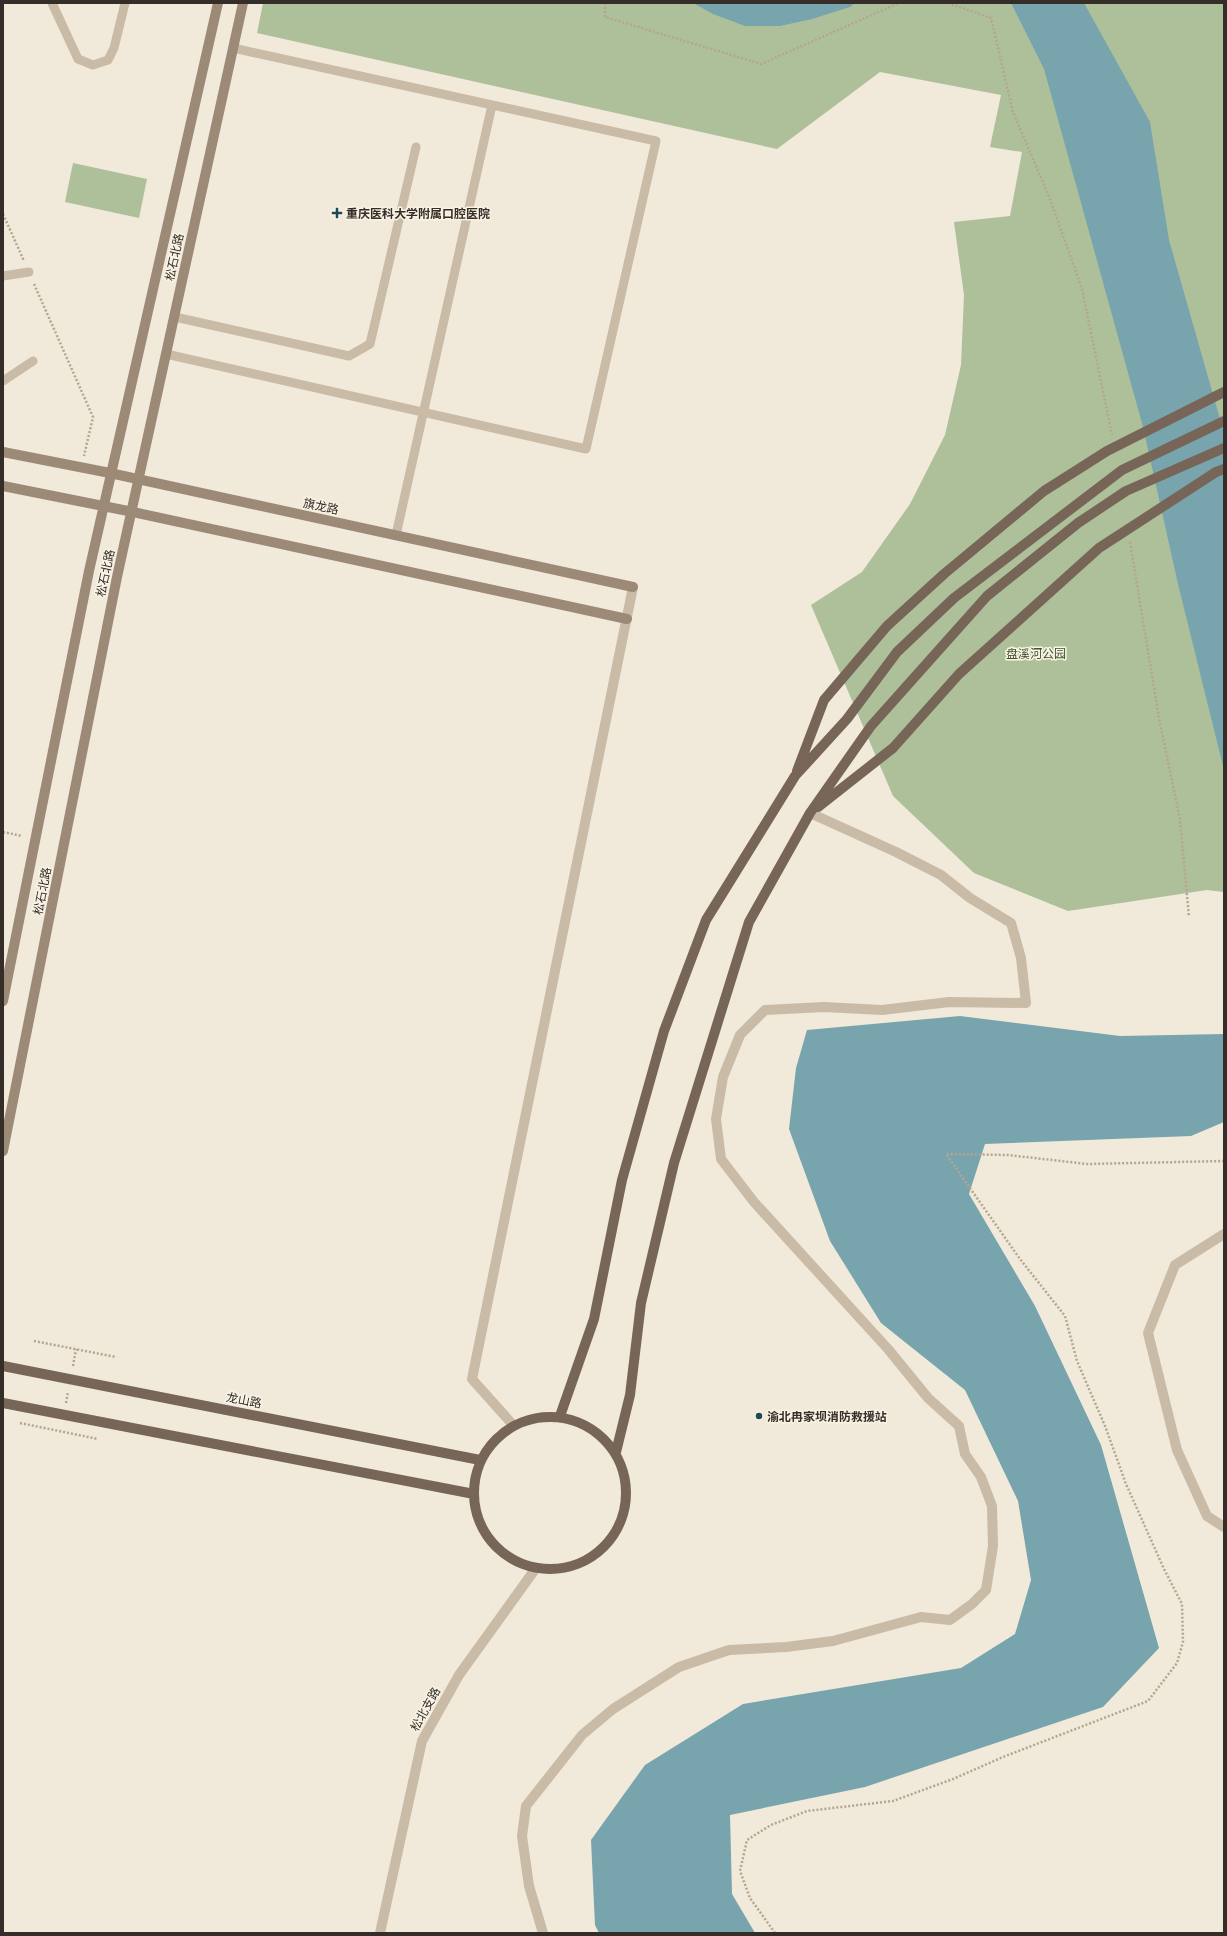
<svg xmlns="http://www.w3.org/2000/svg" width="1227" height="1936" font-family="'Golos Text','Noto Sans SC',sans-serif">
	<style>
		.green { fill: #adc09a }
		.water { fill: #78a4ae }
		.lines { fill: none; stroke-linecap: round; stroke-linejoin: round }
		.path { stroke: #b5a590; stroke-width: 2.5; stroke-dasharray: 2 2; stroke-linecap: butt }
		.service { stroke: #c9bba5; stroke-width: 9 }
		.minor { stroke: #c9bba5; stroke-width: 10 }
		.tertiary { stroke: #c9bba5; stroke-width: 10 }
		.secondary { stroke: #9c8a77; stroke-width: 10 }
		.primary { stroke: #776658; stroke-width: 10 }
		.poi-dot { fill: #1d4a56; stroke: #f9f3e5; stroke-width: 1.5 }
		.labels { text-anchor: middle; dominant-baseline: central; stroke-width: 3; stroke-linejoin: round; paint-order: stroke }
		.poi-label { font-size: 12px; font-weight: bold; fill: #352d27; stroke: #f9f3e5; text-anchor: start }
		.street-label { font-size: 12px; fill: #352d27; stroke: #f9f3e5 }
		.park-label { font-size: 12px; fill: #3e532b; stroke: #f9f3e5 }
	</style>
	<rect width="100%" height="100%" fill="#f1e9d9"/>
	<path class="green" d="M263,3H1224V892L1207,890L1068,911L974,873L893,796L811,605L862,572L910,504L945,435L961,365L964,295L954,222L1010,216L1022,152L990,147L1001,95L880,72L777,149L257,33Z
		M73,163L147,179L139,218L65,202Z"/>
	<path class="water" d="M693,3H855L850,7L812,19L780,26H745L713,14Z
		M1011,3H1084L1150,122L1169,240L1224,433V770L1178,584L1143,427L1044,69Z
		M960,1016L1120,1036L1224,1034V1122L1191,1136L985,1144L969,1194L1035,1306L1101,1445L1159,1648L1103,1707L865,1787L730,1815L732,1894L755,1933H599L595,1925L591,1840L645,1765L743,1704L961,1668L1015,1634L1031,1580L1018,1501L965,1390L881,1323L830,1241L789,1129L796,1068L807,1030Z"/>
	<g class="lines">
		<path class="path" d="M605,3V17L761,64L899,3
			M948,3L991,18L1013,112L1050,199L1082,289L1112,435
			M3,214L24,261
			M34,284L93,417L84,456
			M1130,542L1159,718L1180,820L1189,917
			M3,832L22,836
			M34,1341L116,1357
			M73,1366L76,1349
			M66,1403L68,1392
			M20,1423L98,1439
			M775,1933L750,1898L740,1871L747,1840L771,1825L807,1811L893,1801L953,1779L1003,1757L1148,1701L1177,1663L1183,1642L1182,1604L1164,1569L1126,1484L1105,1426L1077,1361L1065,1316L1020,1259L946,1154L1008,1155L1087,1164L1224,1161"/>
		<path class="service" d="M52,3L78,59L93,65L108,60L114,48L125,3
			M3,276L29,272
			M175,317L349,356L370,344L416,147
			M166,354L586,449L656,141L233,48
			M3,381L33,361
			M396,535L492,105"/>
		<path class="minor" d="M1224,1234L1175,1265L1148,1333L1177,1450L1207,1516L1224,1527
			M513,1425L472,1379L633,587
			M543,1933L529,1886L522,1836L526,1806L582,1735L613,1709L679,1667L729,1650L786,1647L833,1641L921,1617L950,1620L972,1604L986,1590L993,1546L992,1506L981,1477L965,1454L959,1426L928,1398L888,1349L754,1202L721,1159L716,1119L723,1077L740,1035L765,1010L824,1007L882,1010L949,1002L1026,1003L1021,958L1011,923L970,898L941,875L896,852L810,813"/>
		<path class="tertiary" d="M380,1933L422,1741L459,1675L536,1568"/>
		<path class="secondary" d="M3,452L110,473L633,587
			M3,486L133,512L627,619
			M3,1001L89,571L218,3
			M3,1151L117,577L243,3"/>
		<path class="primary" d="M797,771L824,700L887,626L944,574L1044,491L1107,451L1224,392
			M818,807L893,748L959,674L1099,548L1216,472L1224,469
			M3,1366L480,1460
			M3,1403L474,1494
			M560,1416L594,1319L622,1180L664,1031L706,920L795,776L847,719L897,652L954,598L1122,470L1224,421
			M474 1493a76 76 0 1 1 152 0a76 76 0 1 1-152 0Z
			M616,1452L630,1395L641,1303L674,1163L749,922L810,813L871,726L987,596L1078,523L1126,491L1224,448"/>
	</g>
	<g class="poi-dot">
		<path d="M335 207h4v4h4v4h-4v4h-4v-4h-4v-4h4z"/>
		<circle cx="759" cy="1416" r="4"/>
	</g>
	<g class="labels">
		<g class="poi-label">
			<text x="346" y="213">重庆医科大学附属口腔医院</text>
			<text x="767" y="1416">渝北冉家坝消防救援站</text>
		</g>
		<g class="street-label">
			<text transform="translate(174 257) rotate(-78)">松石北路</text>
			<text transform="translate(321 506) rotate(12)">旗龙路</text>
			<text transform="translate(105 573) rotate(-78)">松石北路</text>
			<text transform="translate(42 891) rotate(-79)">松石北路</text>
			<text transform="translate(244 1400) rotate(11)">龙山路</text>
			<text transform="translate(425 1709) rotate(-61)">松北支路</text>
		</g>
		<g class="park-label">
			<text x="1036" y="653">盘溪河公园</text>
		</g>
	</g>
	<rect width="1227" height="1936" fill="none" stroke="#352d27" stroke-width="8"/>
</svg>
